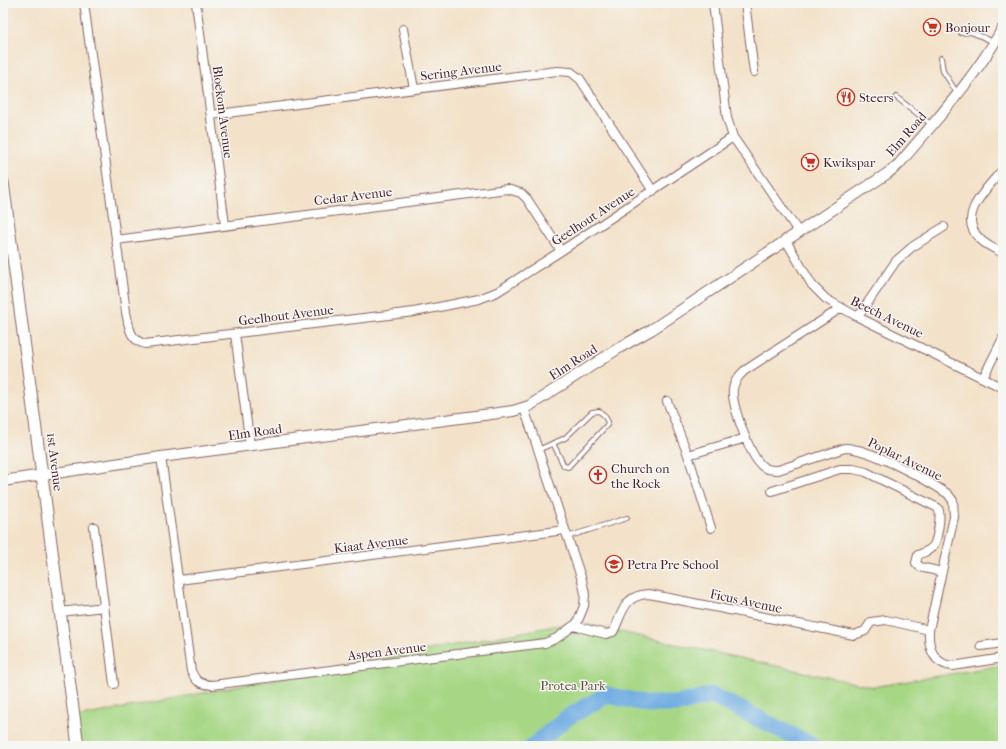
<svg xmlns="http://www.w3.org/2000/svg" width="1006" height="749" font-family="'IM FELL French Canon',serif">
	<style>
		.green { fill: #a7d785; stroke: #787b58 }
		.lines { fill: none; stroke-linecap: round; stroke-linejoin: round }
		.river { stroke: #71ade2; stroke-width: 17 }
		.service-casing { stroke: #856362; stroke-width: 6 }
		.minor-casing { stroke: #856362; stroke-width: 10 }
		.tertiary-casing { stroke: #856362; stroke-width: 12 }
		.secondary-casing { stroke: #856362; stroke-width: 13 }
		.service { stroke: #fff; stroke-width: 4 }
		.minor { stroke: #fff; stroke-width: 8 }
		.tertiary { stroke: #fff; stroke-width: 10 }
		.secondary { stroke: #fff; stroke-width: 11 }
		.labels { text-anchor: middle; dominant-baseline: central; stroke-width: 3; stroke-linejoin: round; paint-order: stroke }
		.poi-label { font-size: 13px; fill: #4a1f2b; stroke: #f6f6f2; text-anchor: start }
		.street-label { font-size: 13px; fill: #4a1f2b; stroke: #f6f6f2 }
		.park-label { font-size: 13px; fill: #614d42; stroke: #f6f6f2 }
	</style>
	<rect width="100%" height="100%" fill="#f6f6f2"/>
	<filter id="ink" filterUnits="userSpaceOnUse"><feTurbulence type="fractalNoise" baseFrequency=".025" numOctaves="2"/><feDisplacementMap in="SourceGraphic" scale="8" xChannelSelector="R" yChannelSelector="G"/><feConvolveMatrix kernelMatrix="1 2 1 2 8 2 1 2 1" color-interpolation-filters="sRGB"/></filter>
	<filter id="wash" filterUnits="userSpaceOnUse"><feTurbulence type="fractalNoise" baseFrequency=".012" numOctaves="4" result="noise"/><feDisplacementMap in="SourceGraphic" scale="16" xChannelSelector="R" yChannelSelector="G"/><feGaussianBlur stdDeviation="0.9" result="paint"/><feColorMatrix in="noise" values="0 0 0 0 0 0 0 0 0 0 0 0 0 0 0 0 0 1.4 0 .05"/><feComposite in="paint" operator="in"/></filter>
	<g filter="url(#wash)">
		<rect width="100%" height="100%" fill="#f3e2c9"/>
		<path class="green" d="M575,622L873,687L1003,665V746H80L76,717Z"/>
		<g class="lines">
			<path class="river" d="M533,746L568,717L607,695L648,704H678L712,695L813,746"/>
		</g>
	</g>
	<g filter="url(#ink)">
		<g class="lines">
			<defs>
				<path id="service" d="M961,33L971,32L994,42
					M941,58L943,71L957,93
					M896,97L932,125
					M538,450L565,438L592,412L599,411L604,415L608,422L607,425L568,467L564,466L553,443
					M567,537L627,518"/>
				<path id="minor" d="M84,3L126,312C129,326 129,340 145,344L414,312L479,299L497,292L561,251L733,137
					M196,3L225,225
					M713,3L727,118L733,137L798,231
					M745,3L754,72
					M403,29L414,89
					M211,115L557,71L571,72L580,79L653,191
					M1003,169C988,188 956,215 979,238C985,245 995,249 1003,253
					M785,239L812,285L826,299L858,317L1003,388
					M116,240L507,189L521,193L527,199L561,251
					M841,308L744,371C739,376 734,381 733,389C731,404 750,455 761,465C766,470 772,470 778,470L845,448C869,448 927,480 948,494L953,501L954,517L929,630C928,648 933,664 953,666L1003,658
					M858,317L896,261L912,247L944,227
					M235,334L250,445
					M983,378L1003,338
					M667,401L688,455L746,438
					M688,455L711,528
					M161,457L191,671C196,682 200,684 212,685L545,643L557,638L577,623L584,606L585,594L582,580L524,408
					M772,491L840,469H853L866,472L938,508C942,514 937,539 934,545C931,550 923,553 918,555L916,563L920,567L942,572
					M94,527L114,684
					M179,580L565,530
					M60,612L104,607
					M574,626L606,634L613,632C623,613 623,595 649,594L854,635L865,631L871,622L886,620L929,630
					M981,646L1003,643"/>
				<path id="tertiary" d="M3,481L161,457L491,414L513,411L529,406L619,348L651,330L888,173L899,164C936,120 975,78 1003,28"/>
				<path id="secondary" d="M3,182L78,746"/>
			</defs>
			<use href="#service" class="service-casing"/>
			<use href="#minor" class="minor-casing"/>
			<use href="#tertiary" class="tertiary-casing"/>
			<use href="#secondary" class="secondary-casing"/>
			<use href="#service" class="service"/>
			<use href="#minor" class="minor"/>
			<use href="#tertiary" class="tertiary"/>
			<use href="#secondary" class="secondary"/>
		</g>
	</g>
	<defs>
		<symbol id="supermarket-ring" viewBox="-11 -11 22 22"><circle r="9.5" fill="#f6f6f2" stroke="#c8321e" stroke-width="1.5"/><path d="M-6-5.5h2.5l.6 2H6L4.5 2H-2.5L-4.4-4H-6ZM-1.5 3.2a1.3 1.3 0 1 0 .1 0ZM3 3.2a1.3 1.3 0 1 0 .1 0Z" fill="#c8321e"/></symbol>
		<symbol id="restaurant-ring" viewBox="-11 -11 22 22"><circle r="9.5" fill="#f6f6f2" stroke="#c8321e" stroke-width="1.5"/><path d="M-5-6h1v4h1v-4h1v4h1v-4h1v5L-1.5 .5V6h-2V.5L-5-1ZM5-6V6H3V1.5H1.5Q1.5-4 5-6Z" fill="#c8321e"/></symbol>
		<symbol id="church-ring" viewBox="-11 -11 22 22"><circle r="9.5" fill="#f6f6f2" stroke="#c8321e" stroke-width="1.5"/><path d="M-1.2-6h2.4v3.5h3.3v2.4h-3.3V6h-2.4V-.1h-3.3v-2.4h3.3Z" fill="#c8321e"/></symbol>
		<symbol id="school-ring" viewBox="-11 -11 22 22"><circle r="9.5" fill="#f6f6f2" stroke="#c8321e" stroke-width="1.5"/><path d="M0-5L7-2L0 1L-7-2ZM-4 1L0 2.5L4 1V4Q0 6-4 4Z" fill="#c8321e"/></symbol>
	</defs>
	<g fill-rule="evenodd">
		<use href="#supermarket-ring" x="922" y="17" width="20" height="20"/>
		<use href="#restaurant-ring" x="836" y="87" width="20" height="20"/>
		<use href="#supermarket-ring" x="800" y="152" width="20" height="20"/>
		<use href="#church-ring" x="588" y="465" width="20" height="20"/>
		<use href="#school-ring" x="604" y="554" width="20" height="20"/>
	</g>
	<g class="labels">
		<g class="poi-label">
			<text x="945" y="27">Bonjour</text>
			<text x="859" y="97">Steers</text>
			<text x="823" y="162">Kwikspar</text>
			<text x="611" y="468">Church on<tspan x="611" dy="15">the Rock</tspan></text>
			<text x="627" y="564">Petra Pre School</text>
		</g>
		<g class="street-label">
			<text transform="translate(461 71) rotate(-7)">Sering Avenue</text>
			<text transform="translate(223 112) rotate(83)">Bloekom Avenue</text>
			<text transform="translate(906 134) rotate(-49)">Elm Road</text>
			<text transform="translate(353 196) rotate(-7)">Cedar Avenue</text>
			<text transform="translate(593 216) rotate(-33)">Geelhout Avenue</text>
			<text transform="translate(286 315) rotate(-7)">Geelhout Avenue</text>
			<text transform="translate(887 317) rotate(26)">Beech Avenue</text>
			<text transform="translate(573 362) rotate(-33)">Elm Road</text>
			<text transform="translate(255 432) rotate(-8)">Elm Road</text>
			<text transform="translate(905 459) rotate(26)">Poplar Avenue</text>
			<text transform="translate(55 462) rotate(83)">1st Avenue</text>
			<text transform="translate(371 544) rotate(-7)">Kiaat Avenue</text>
			<text transform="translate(746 601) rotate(12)">Ficus Avenue</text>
			<text transform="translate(387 651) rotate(-7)">Aspen Avenue</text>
		</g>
		<g class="park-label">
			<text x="573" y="685">Protea Park</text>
		</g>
	</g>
	<rect width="1006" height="749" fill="none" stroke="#f6f6f2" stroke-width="16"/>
</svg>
